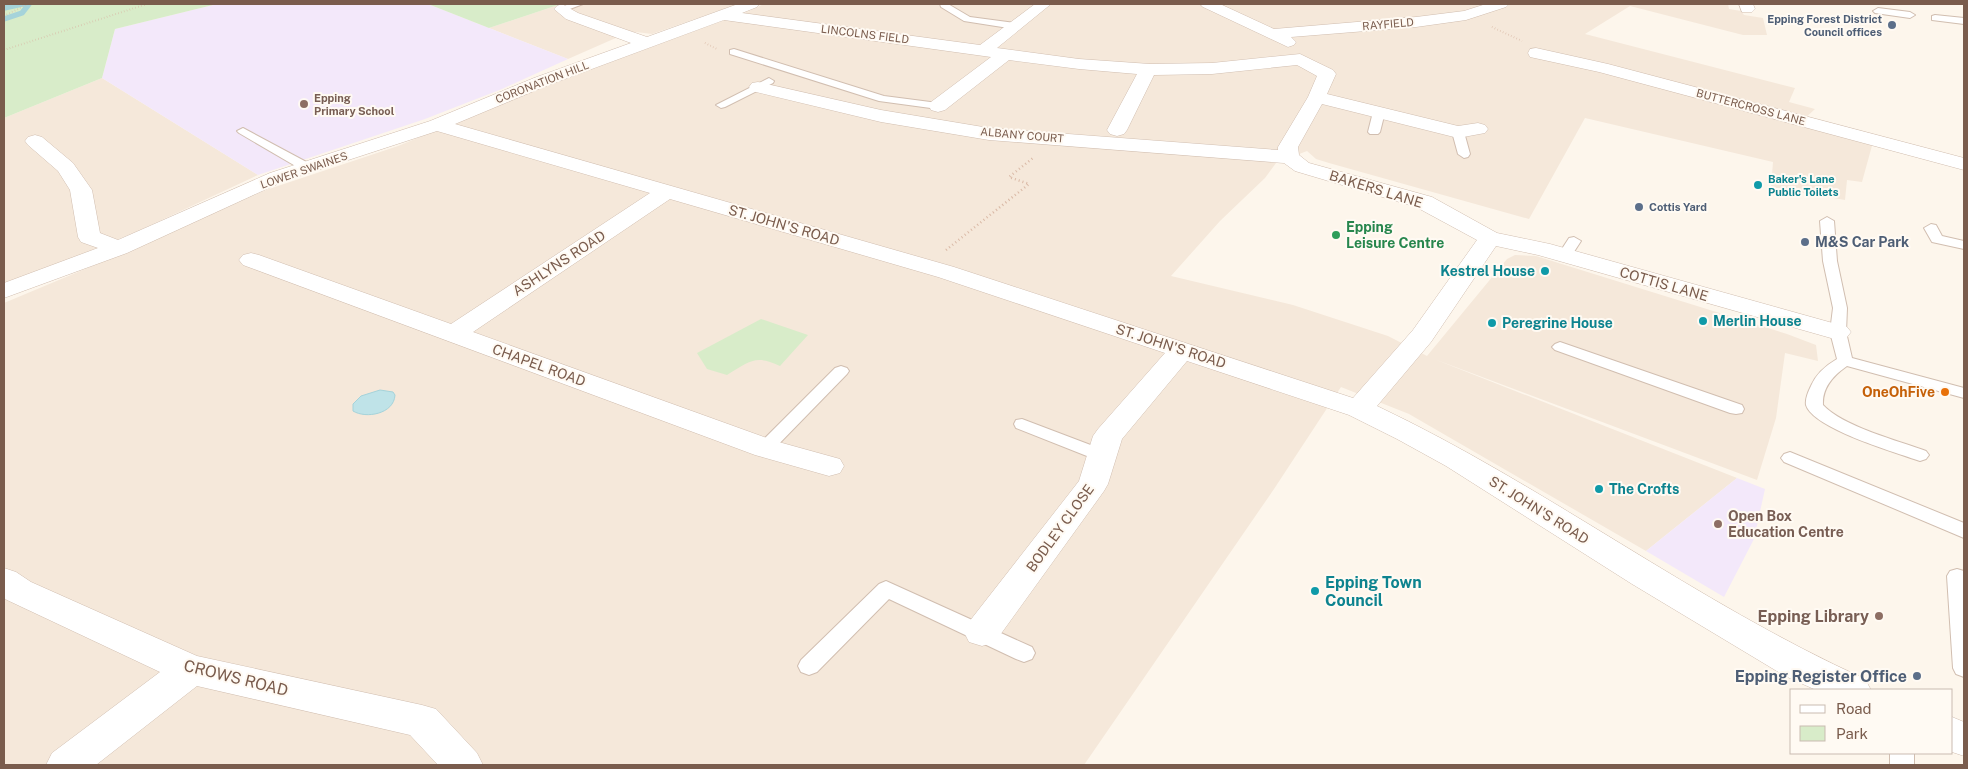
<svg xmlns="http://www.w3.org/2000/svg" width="1968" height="769" font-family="'Public Sans',sans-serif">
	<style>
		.residential { fill: #f5e8da }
		.education { fill: #f3e8fa }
		.green { fill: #d8ecc9 }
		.water { fill: #bfe3e8; stroke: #a5d3da }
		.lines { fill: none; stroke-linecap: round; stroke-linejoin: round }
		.stream { stroke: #a5d3da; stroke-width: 5.5 }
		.service-casing { stroke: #d1beb0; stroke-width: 2 }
		.minor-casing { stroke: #d1beb0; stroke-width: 1 }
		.path-far1 { stroke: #d9b8a5; stroke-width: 2; stroke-dasharray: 0.5 2.5; stroke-linecap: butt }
		.path { stroke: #d9b8a5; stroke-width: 2.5; stroke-dasharray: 1 3; stroke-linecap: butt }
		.service { fill: #fff; fill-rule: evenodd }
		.minor { fill: #fff; fill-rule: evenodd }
		.service-dot { fill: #5c6f8a; stroke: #fffaf3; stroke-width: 2 }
		.education-dot { fill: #8d6e63; stroke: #fffaf3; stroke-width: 2 }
		.culture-dot { fill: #0f9aa8; stroke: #fffaf3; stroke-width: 2 }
		.leisure-dot { fill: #2e9e5b; stroke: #fffaf3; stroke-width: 2 }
		.food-dot { fill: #e8710a; stroke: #fffaf3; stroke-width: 2 }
		.labels { text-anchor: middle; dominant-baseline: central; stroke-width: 4; stroke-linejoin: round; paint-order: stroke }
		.far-service-label { font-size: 11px; font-weight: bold; fill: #4e5e75; stroke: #fffaf3; text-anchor: end }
		.far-street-label { font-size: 11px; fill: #7a5c4d; stroke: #fffaf3 }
		.far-education-label { font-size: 11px; font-weight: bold; fill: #785e54; stroke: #fffaf3; text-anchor: start }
		.far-culture-label { font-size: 11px; font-weight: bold; fill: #0d838f; stroke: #fffaf3; text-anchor: start }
		.street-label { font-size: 14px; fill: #7a5c4d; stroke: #fffaf3 }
		.leisure-label { font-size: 14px; font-weight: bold; fill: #27864d; stroke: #fffaf3; text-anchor: start }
		.service-label { font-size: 14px; font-weight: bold; fill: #4e5e75; stroke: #fffaf3; text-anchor: start }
		.culture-label { font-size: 14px; font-weight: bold; fill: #0d838f; stroke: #fffaf3; text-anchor: start }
		.food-label { font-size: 14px; font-weight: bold; fill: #c56008; stroke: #fffaf3; text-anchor: end }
		.education-label { font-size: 14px; font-weight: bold; fill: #785e54; stroke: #fffaf3; text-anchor: start }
		.near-culture-label { font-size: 16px; font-weight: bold; fill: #0d838f; stroke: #fffaf3; text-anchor: start }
		.near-education-label { font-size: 16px; font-weight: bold; fill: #785e54; stroke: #fffaf3; text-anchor: end }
		.near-service-label { font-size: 16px; font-weight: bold; fill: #4e5e75; stroke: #fffaf3; text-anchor: end }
		.near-street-label { font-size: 16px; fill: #7a5c4d; stroke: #fffaf3 }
	</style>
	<rect width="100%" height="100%" fill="#fdf6ec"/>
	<path class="residential" d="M561,4H738L652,34L636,32L618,37L568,59L489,28Z
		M764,4H1728L1729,9L1741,11L1744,15L1763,18L1767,35H1743L1630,6L1585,34L1795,88L1789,102L1815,109L1801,122L1873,142L1862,182L1847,180L1845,200L1771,187L1773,162L1585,118L1529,219L1329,163L1316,159L1307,151L1276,163L1265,178L1220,221L1171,276L1293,305L1388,336L1427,356L1507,259L1515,255L1536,256L1787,334L1816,345L1818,361L1785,353L1776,418L1757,480L1434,359L1737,478L1646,551L1409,414L1341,387L1274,489L1084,765H4V303L140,246L266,190L398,146L529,92L749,11Z
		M102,78L258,175L138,231L4,286V118Z"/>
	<path class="education" d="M217,4H428L568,59L502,89L425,119L258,175L102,78L115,29Z
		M1737,478L1765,489L1754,539L1724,597L1646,551Z"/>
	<path class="green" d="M17,4H217L115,29L102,78L4,118V6Z
		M428,4H561L489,28Z
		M761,319L808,335L780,366C755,354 749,362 727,375L707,369L697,353Z"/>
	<path class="water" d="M380,390L393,392L395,395C394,414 366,419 353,411V404L361,396Z"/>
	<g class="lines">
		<path class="stream" d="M4,8L22,4
			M4,19L22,13L29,4"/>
		<defs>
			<path id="service" d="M569,4H583L562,12L557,9Z
				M940,4H948L970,17L1015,23L1020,26L1015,29L964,21L941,7Z
				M1878,8L1910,12L1915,15L1910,18L1875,13L1873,11Z
				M1935,15L1964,18V24L1932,20V16Z
				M734,49L884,96L938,103L943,106L938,109L879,101L730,54V50Z
				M769,78L774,81L773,83L725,107L721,108L716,105Z
				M1379,109L1385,112L1380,132L1378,134H1370L1368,132L1373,112Z
				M243,128L312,165L314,168L312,171H304L239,133L237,131Z
				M1458,129L1464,132L1470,154L1468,157L1464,158L1458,154L1452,132Z
				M1827,217L1834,221L1837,261L1847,308L1846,332L1852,358L1964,388V398L1847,366C1834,375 1822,387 1823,405C1842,426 1899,441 1926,451L1929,455L1926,459L1920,461L1914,459C1891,451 1813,428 1806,405C1805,399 1808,392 1811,386C1816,374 1825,366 1837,359L1830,332L1833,308L1823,261L1820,221Z
				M1931,224L1936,225L1942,236L1964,241V249L1932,242L1924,228Z
				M1574,237L1581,241L1570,258L1565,259L1560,258L1558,255L1569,238Z
				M1560,342L1742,405L1744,409L1742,413L1736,414L1730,413L1555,350L1552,347L1555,344Z
				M841,366L847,368L849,371L847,374L771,452L765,454L759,452L756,448L759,444L835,368Z
				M1022,419L1109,452L1112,456L1109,460L1103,462L1097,460L1016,428L1014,424L1016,420Z
				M1790,452L1964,523V538L1784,462L1781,458L1784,454Z
				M1957,569L1964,571V677L1956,674L1953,668L1947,576L1950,571Z
				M886,581L1032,647L1035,653L1032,659L1024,662L1016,659L889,599L817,672L809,675L801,672L798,666L801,660L879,584Z
				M1890,753H1914V765H1890Z"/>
			<path id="minor" d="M562,4L578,13L647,37L738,4H759L757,7L742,13L980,45L1035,4H1051L997,48L1079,59L1150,64L1212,63L1300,54L1333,70L1336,74L1327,94L1458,126L1478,123L1485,125L1488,129L1485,133L1458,138L1322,104L1298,147L1299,155L1309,163L1432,197L1497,233L1550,244L1847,327L1851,332L1847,337L1838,340L1538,255L1496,246L1431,342L1377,406C1546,486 1695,602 1865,679L1871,690H1816L1785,676L1632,584L1446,466L1397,439L1349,415L1187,361L1122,439L1108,484L1104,491L995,642L982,646L969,642L964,632L969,622L1079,481L1093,436L1098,429L1165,353L938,277L670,199L473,332L775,441L840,459L844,466L840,473L829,476L755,455L243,265L239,260L243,255L251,253L259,255L451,324L650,193L437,131L284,181L127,253L4,298V283L98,248L81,242L78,237L70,190L58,171L28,145L25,141L28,137L35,135L42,137L73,163L92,190L100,233L118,240L270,173L430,121L534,78L631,43L566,19L554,9L557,6ZM724,20L991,57L931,102L929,106L931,110L938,112L945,110L1009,60L1079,69L1137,74L1107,130L1110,134L1117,136L1124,134L1127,130L1154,75L1212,74L1297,65L1317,76L1308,97L1278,147V150L989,128L881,110L758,82L752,83L749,87L752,91L881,122L989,140L1284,163L1295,171L1416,207L1477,240L1413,330L1353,398L954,267L455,124L546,86Z
				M1200,4H1220L1274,29L1416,17L1464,11L1486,4H1509L1506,7L1466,20L1416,27L1291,37L1296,42L1294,45L1288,47L1203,7Z
				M1739,4H1753L1755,9L1752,12H1742Z
				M1536,48L1608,64L1964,158V170L1599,72L1530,57L1528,53L1530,49Z
				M4,568L16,572L31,582L197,656L422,705L436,709L477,753L483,765H438L410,735L197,686L96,765H46L52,753L160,672L7,600L4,598Z
				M1952,717L1964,722V756L1952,752Z"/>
		</defs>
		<use href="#service" class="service-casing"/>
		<use href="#minor" class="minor-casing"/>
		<path class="path-far1" d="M4,16L28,4
			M1492,27L1522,41
			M705,43L717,49
			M4,50L147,4"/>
		<path class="path" d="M946,250L1029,184L1009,177L1033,158"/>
		<use href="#service" class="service"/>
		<use href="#minor" class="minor"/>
	</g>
	<g class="service-dot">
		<circle cx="1892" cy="25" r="5"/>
		<circle cx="1639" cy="207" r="5"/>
		<circle cx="1805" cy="242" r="5"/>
		<circle cx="1917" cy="676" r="5"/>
	</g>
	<g class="education-dot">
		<circle cx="304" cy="104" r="5"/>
		<circle cx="1718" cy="524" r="5"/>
		<circle cx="1879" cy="616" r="5"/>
	</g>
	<g class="culture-dot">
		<circle cx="1758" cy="185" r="5"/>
		<circle cx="1545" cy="271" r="5"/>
		<circle cx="1703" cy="321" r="5"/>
		<circle cx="1492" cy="323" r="5"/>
		<circle cx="1599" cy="489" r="5"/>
		<circle cx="1315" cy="591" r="5"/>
	</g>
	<circle class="leisure-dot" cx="1336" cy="235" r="5"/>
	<circle class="food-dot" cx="1945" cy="392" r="5"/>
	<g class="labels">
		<g class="far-service-label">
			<text x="1882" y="19">Epping Forest District<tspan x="1882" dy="13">Council offices</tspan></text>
			<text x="1649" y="207" text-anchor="start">Cottis Yard</text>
		</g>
		<g class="far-street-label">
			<text transform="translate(1388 24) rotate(-5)">RAYFIELD</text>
			<text transform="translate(865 34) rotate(7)">LINCOLNS FIELD</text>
			<text transform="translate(542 82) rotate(-21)">CORONATION HILL</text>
			<text transform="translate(1751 107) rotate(15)">BUTTERCROSS LANE</text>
			<text transform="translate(1022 135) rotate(5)">ALBANY COURT</text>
			<text transform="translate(304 170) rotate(-19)">LOWER SWAINES</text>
		</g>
		<g class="far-education-label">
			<text x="314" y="98">Epping<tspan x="314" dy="13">Primary School</tspan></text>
		</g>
		<g class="far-culture-label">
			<text x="1768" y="179">Baker's Lane<tspan x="1768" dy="13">Public Toilets</tspan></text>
		</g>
		<g class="street-label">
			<text transform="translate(1376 189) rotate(17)">BAKERS LANE</text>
			<text transform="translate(784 225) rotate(16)">ST. JOHN'S ROAD</text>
			<text transform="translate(559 263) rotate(-33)">ASHLYNS ROAD</text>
			<text transform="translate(1664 284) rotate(16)">COTTIS LANE</text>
			<text transform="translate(1171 346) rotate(18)">ST. JOHN'S ROAD</text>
			<text transform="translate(539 365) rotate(20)">CHAPEL ROAD</text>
			<text transform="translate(1539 510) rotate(32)">ST. JOHN'S ROAD</text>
			<text transform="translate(1060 528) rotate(-54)">BODLEY CLOSE</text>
		</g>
		<g class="leisure-label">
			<text x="1346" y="227">Epping<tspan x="1346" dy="16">Leisure Centre</tspan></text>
		</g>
		<g class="service-label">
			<text x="1815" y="242">M&amp;S Car Park</text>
		</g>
		<g class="culture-label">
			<text x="1535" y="271" text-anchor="end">Kestrel House</text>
			<text x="1713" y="321">Merlin House</text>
			<text x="1502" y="323">Peregrine House</text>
			<text x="1609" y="489">The Crofts</text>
		</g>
		<g class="food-label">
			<text x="1935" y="392">OneOhFive</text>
		</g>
		<g class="education-label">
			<text x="1728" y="516">Open Box<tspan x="1728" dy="16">Education Centre</tspan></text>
		</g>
		<g class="near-culture-label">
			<text x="1325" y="582">Epping Town<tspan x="1325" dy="18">Council</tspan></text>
		</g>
		<g class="near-education-label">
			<text x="1869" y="616">Epping Library</text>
		</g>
		<g class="near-service-label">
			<text x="1907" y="676">Epping Register Office</text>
		</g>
		<g class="near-street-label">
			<text transform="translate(236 678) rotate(14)">CROWS ROAD</text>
		</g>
	</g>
	<rect width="1968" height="769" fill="none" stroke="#7a5c4d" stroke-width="10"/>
	<rect x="1790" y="689" width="162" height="65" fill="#fffaf3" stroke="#cabbb1"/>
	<rect x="1800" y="705" width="25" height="8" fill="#ffffff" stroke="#cabbb1"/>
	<text x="1836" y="714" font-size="15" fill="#7a5c4d">Road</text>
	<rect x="1800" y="726" width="25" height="15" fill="#d8ecc9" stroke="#cabbb1"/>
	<text x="1836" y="739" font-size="15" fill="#7a5c4d">Park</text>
</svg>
